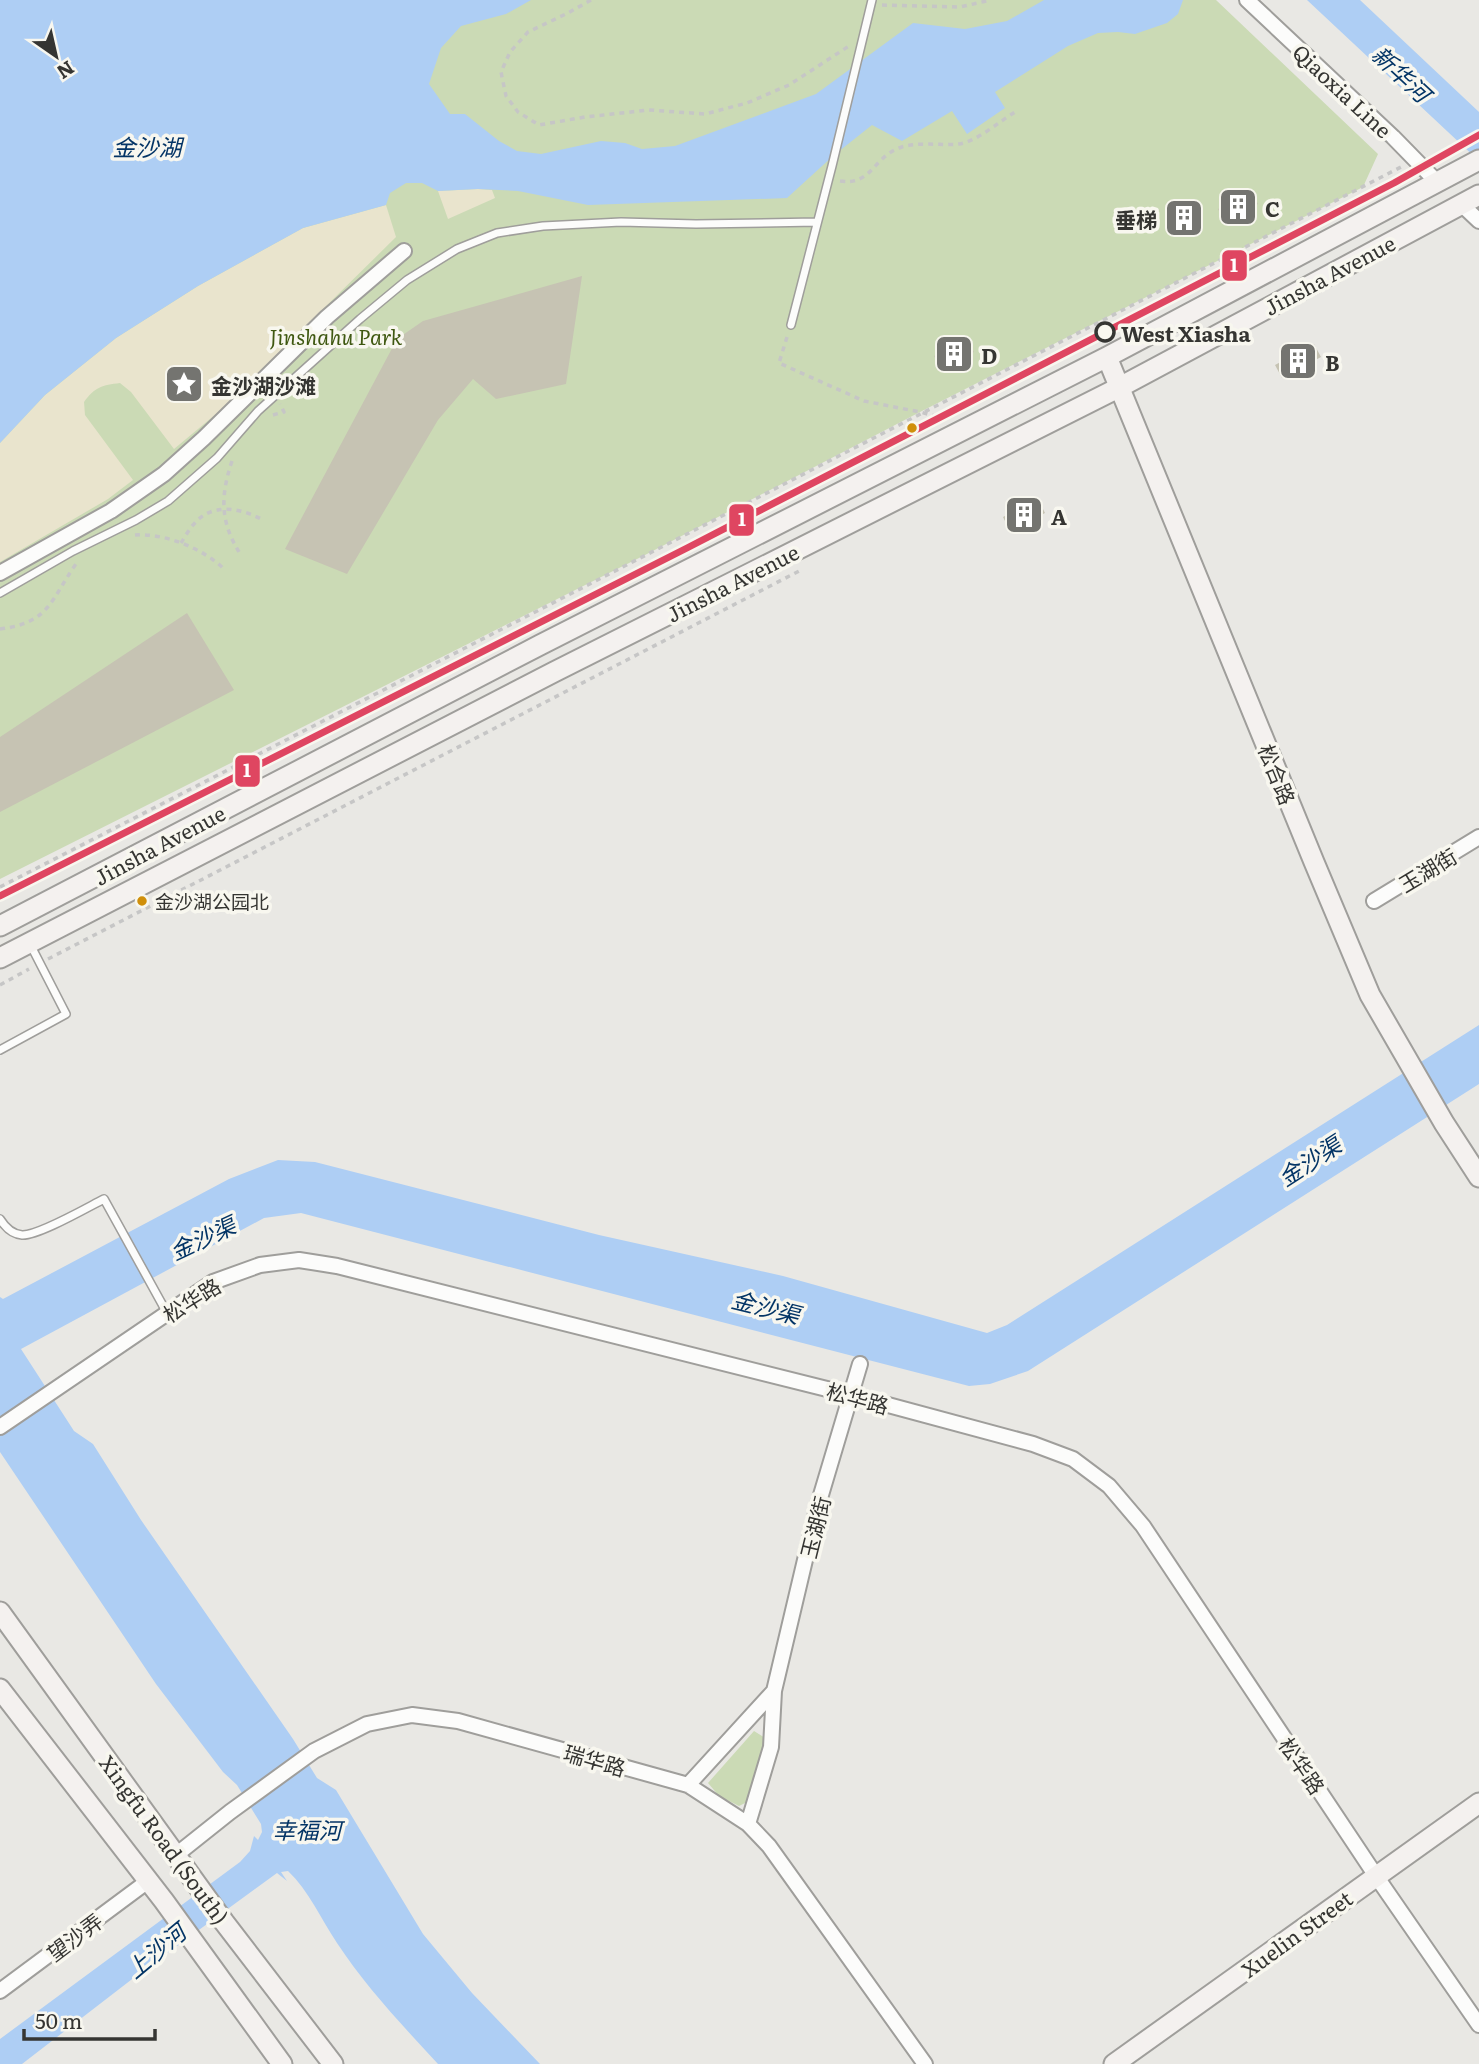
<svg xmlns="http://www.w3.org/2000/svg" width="1479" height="2064" font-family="Literata,'Noto Sans SC',serif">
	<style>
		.green { fill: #cbdab5 }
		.sand { fill: #e9e4cd }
		.water { fill: #aecef4 }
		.building { fill: #c6c3b3 }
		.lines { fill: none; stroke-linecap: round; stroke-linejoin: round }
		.lane-casing { stroke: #9f9e9b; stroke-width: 10 }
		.street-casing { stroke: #9f9e9b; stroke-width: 18 }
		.secondary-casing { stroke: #9f9e9b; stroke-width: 23 }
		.path { stroke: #c6c6c6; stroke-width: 3.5; stroke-dasharray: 5 5; stroke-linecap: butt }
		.lane { stroke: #fcfcfb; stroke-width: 7 }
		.street { stroke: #fcfcfb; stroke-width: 14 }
		.secondary { stroke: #f4f1ef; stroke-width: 19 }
		.metro-1-casing { stroke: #f8f7ef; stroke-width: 12 }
		.metro-1 { stroke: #df4661; stroke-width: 7 }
		.stop-dot { fill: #f8f7ef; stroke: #353532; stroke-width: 3.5 }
		.bus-dot { fill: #d08f0a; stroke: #f8f7ef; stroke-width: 2.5 }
		.labels { text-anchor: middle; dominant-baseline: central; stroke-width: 7; stroke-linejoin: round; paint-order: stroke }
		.bus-label { font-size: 19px; fill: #353532; stroke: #f8f7ef; text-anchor: start }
		.street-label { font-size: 21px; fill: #353532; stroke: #f8f7ef }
		.poi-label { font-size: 21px; font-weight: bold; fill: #353532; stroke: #f8f7ef; text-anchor: start }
		.stop-label { font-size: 21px; font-weight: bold; fill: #353532; stroke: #f8f7ef; text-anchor: start }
		.park-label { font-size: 21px; font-style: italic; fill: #3f5811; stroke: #f8f7ef }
		.water-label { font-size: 23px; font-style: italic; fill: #043566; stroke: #f8f7ef }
		.line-badge { stroke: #f8f7ef; stroke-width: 2.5 }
		.badge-label { font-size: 19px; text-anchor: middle; font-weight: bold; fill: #fff }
	</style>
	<rect width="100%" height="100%" fill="#e9e8e4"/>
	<path class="green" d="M0,0H1216L1378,154L1363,187L920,412L645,555L0,879Z
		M754,1731L765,1738L747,1802L739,1806L719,1796L708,1783Z"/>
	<path class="sand" d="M478,189L492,190L495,198L448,219L438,191Z
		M386,205L396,237L222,409L174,449L131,392L120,383C102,385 95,387 84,402L85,415L133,480L108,499L0,562V443L45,395L116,338L198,286L303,228Z"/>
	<path class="water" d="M0,0H531L506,14L461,26L441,48L429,84L450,114H465L499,141L517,151L541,154L601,141L625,143L642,149L675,146L816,94L913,23L965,29L1007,21L1044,0H1183L1178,14L1167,23L1135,34L1118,32L1098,33L1068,46L995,92L1005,108L967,134L952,111L902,141L872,125L833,156L787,198L588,205L518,191L478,189L438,191L422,183H406L390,193L386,205L303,228L198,286L116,338L45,395L0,443Z
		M1307,0H1360L1479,112V161Z
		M1479,1025V1084L1028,1371L990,1384L969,1386L301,1213L264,1218L21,1349L74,1431L93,1444L141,1520L293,1739L317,1778L336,1790L423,1934L472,1993L540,2064H438C402,2025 366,1987 337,1943C321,1919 309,1891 288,1871L281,1872L287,1881L277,1873L140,1973L22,2064H0V2039L240,1862L250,1851L254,1836L258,1840L262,1832L261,1824L237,1785L223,1772L156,1684L0,1452V1297L3,1299L229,1179L278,1160L315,1162L599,1235L783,1276L987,1333L1007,1325Z"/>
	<path class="building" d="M1252,192L1258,204L1224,221L1218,209Z
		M582,276L566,384L496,399L473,379L438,420L347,574L285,549L397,339L423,321Z
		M967,339L974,352L941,369L934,356Z
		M1314,344L1321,357L1282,378L1275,365Z
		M1038,499L1045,513L1010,531L1003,517Z
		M187,613L234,690L0,812V737Z"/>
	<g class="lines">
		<defs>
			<path id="lane" d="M791,325L832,166L872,0
				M0,593L73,551L136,520L168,501L217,458L258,411L360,319L407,280L457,249L497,233L543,226L621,222L696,224L817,222
				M0,1050L66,1014L30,944
				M0,1219C5,1227 11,1234 22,1235C38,1236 88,1207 104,1199L167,1313"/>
			<path id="street" d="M1247,0L1393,137L1436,181
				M1461,204L1479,221
				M0,573L111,511L164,474L204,438L327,317L404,251
				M1374,901L1479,837
				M0,1427L213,1282L260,1265L299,1260L337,1266L851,1395L1033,1444L1073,1459L1109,1486L1143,1526L1376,1876L1479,2025
				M688,1785L774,1691
				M748,1824L771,1747L774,1691L818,1505L860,1364
				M176,1855L230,1812L314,1751L367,1724L412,1715L458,1721L688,1785L748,1824L769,1846L925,2064
				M0,1991L148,1881"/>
			<path id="secondary" d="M1107,357L1314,862L1370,995L1444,1123L1479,1177
				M0,926L540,645L1107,357L1479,160
				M0,958L554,672L1120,387L1479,195
				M0,1612L224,1922L333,2064
				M0,1689L164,1901L282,2064
				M1114,2064L1479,1803"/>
		</defs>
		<use href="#lane" class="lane-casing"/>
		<use href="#street" class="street-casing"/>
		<use href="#secondary" class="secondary-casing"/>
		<path class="path" d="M591,0L568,13L528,32L510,52L501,72L506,96L518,112L539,125L585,117L649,110L705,114L747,103L789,85L849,46
			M882,5L960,7L991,0
			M840,181C871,186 873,158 899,148C917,141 939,146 959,144C976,142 1000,121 1015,112
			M787,337L779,363L864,401L920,412L946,419
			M273,415L284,412L280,404
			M232,461C220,497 220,523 241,555
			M135,535C164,533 202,548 223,568
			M181,543C185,537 189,529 194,524C212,502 241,508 263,520
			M0,629C50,623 51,599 76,564
			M0,887L1401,167
			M48,959L803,569
			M0,985L29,969"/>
		<use href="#lane" class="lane"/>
		<use href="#street" class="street"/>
		<use href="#secondary" class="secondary"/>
		<defs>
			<path id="metro-1" d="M0,896L687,548L1394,183L1479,135"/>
		</defs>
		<use href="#metro-1" class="metro-1-casing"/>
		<use href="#metro-1" class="metro-1"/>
	</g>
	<defs>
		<symbol id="building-square" viewBox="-11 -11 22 22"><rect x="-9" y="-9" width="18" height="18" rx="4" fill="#747470" stroke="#f8f7ef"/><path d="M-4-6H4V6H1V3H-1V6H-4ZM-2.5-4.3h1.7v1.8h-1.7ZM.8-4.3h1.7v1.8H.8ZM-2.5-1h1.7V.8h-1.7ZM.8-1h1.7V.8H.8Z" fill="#fff"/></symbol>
		<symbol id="sight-square" viewBox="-11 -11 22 22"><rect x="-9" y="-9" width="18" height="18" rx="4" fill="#747470" stroke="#f8f7ef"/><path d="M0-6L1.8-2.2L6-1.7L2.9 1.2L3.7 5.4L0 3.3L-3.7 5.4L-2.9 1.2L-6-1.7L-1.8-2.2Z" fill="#fff"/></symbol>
	</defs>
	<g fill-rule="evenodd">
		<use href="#building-square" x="1216" y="185" width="44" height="44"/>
		<use href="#building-square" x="1162" y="196" width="44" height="44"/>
		<use href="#building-square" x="932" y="332" width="44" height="44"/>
		<use href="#building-square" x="1276" y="339" width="44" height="44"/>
		<use href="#sight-square" x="162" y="362" width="44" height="44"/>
		<use href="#building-square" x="1002" y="493" width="44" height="44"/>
	</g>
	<circle class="stop-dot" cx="1105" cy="332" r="9"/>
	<g class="bus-dot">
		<circle cx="912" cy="428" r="6"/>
		<circle cx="142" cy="901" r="6"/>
	</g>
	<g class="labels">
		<g class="bus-label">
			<text x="155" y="901">金沙湖公园北</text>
		</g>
		<g class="street-label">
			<text transform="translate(1343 90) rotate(43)">Qiaoxia Line</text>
			<text transform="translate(1329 274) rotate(-28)">Jinsha Avenue</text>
			<text transform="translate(732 582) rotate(-27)">Jinsha Avenue</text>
			<text transform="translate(1278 774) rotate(68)">松合路</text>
			<text transform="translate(159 844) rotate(-28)">Jinsha Avenue</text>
			<text transform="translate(1427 869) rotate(-31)">玉湖街</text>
			<text transform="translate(191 1299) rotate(-32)">松华路</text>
			<text transform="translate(858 1397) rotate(15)">松华路</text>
			<text transform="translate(814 1527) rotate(-76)">玉湖街</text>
			<text transform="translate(595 1759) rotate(16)">瑞华路</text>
			<text transform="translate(1303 1765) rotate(56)">松华路</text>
			<text transform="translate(165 1839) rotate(54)">Xingfu Road (South)</text>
			<text transform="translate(1296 1933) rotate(-36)">Xuelin Street</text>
			<text transform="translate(74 1936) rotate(-37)">望沙弄</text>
		</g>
		<g class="poi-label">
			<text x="1265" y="207">C</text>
			<text x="1157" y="218" text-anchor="end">垂梯</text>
			<text x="981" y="354">D</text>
			<text x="1325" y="361">B</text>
			<text x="211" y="384">金沙湖沙滩</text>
			<text x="1051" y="515">A</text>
		</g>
		<g class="stop-label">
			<text x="1121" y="332">West Xiasha</text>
		</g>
		<g class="park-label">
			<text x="336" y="335">Jinshahu Park</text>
		</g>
		<g class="water-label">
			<text transform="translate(1402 73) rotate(43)">新华河</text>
			<text x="147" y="146">金沙湖</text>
			<text transform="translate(1309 1160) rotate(-33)">金沙渠</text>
			<text transform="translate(202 1237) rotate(-25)">金沙渠</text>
			<text transform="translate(766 1306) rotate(14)">金沙渠</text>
			<text x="307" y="1829">幸福河</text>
			<text transform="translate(155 1950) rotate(-40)">上沙河</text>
		</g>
	</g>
	<g class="line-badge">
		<rect x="1221" y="249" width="27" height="33" rx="7" fill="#df4661"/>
		<rect x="728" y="503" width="27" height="34" rx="7" fill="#df4661"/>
		<rect x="234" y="754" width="27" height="34" rx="7" fill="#df4661"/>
	</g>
	<g class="badge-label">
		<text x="1234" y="272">1</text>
		<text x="742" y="526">1</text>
		<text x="247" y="777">1</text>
	</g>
	<g transform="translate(56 56) rotate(146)" stroke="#f8f7ef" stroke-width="5" paint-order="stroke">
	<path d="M0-5L12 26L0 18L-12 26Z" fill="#353532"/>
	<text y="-10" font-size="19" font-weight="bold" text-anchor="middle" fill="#353532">N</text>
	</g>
	<path d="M24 2029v10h131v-10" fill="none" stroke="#353532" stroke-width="3.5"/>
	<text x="35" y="2029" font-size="21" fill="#353532" stroke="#f8f7ef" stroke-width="5" paint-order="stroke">50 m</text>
</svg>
